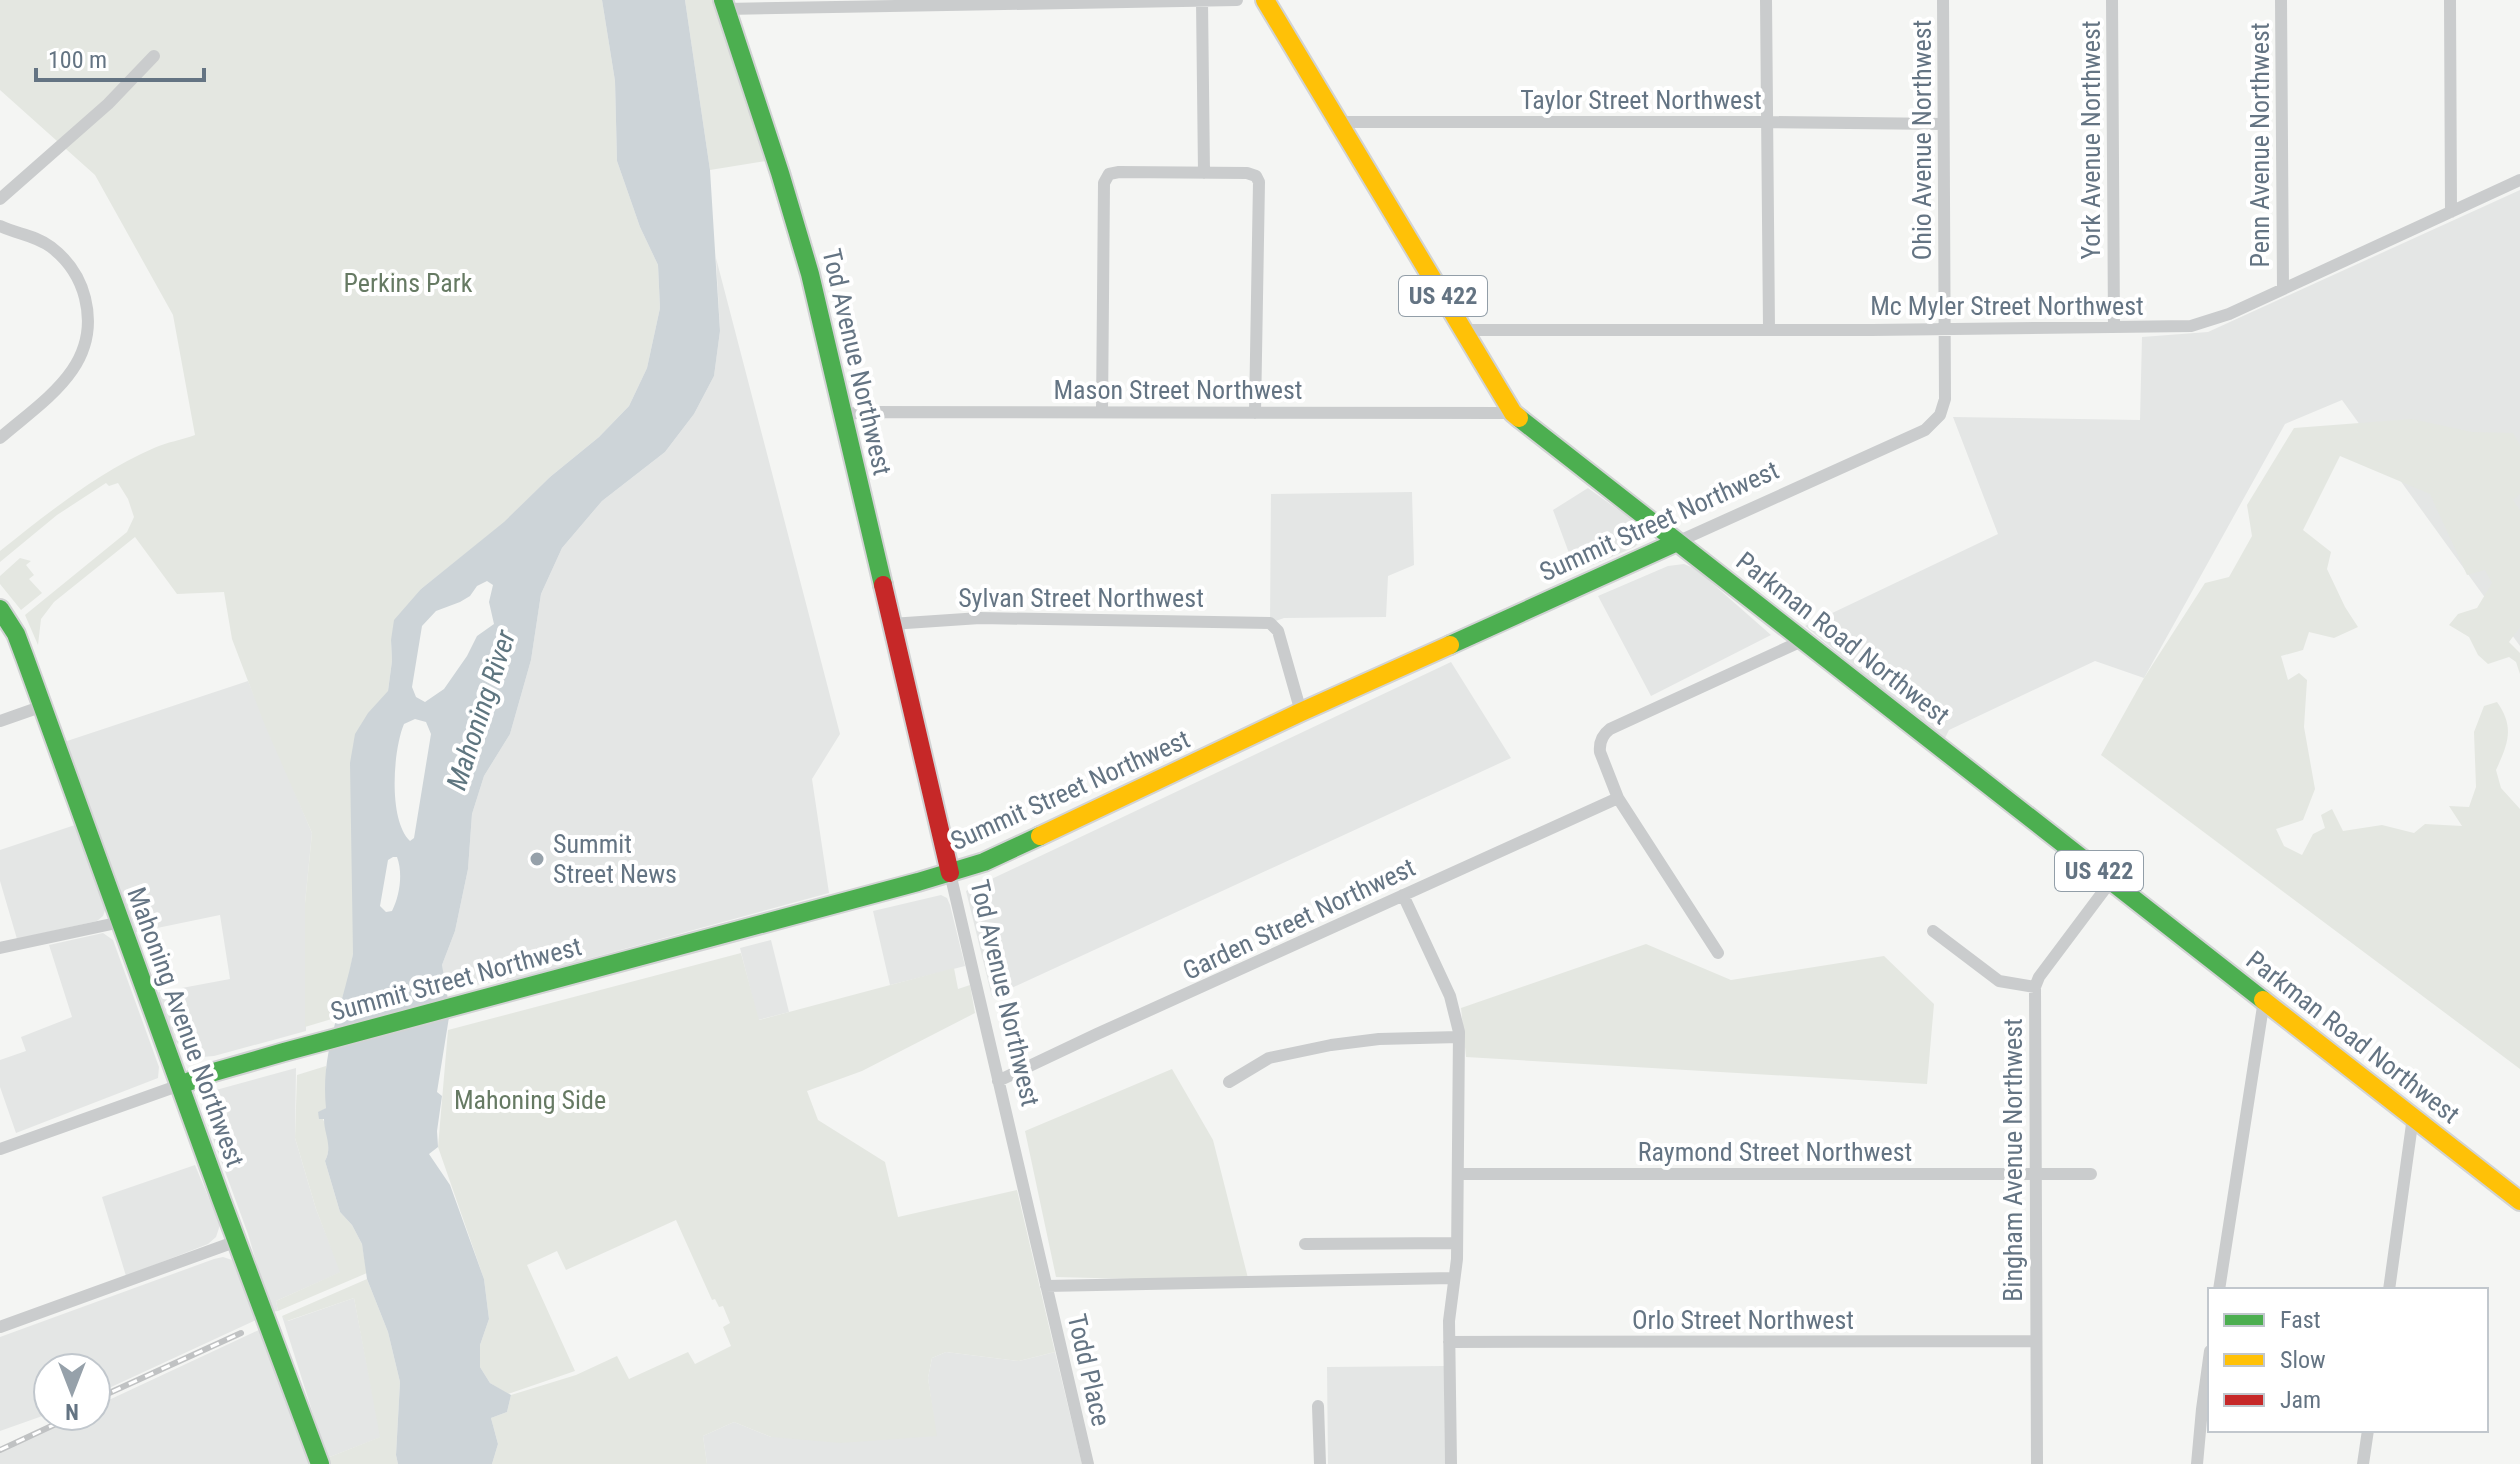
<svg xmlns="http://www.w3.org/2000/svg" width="2520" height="1464" font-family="'Roboto Condensed',sans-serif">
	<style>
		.built { fill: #e4e6e5 }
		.green { fill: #e4e7e1 }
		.water { fill: #cdd4d8; fill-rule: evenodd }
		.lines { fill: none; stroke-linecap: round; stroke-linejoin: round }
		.fast-casing { stroke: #d2d3d4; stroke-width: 22 }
		.slow-casing { stroke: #d2d3d4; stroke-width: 22 }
		.jam-casing { stroke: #d2d3d4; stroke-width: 22 }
		.street { stroke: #cacccd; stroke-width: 12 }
		.fast { stroke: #4caf50; stroke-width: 18 }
		.slow { stroke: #ffc107; stroke-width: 18 }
		.jam { stroke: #c62828; stroke-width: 18 }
		.rail-casing { stroke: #c0c2c3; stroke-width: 6 }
		.rail { stroke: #fff; stroke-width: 3; stroke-dasharray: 9; stroke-linecap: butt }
		.poi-dot { fill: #96a1aa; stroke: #fff; stroke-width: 3 }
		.labels { text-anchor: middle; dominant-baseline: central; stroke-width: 8; stroke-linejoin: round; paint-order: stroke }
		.shield { fill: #fff; stroke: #929ea8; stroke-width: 2 }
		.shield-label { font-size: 24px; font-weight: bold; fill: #647483 }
		.street-label { font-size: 26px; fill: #647483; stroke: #fff }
		.park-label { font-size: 26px; fill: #667a63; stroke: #fff }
		.poi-label { font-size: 26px; fill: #647483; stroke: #fff; text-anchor: start }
		.water-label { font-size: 28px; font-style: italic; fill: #5f7680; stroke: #fff }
	</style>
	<rect width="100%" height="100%" fill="#f4f5f3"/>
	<path class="built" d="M2520,190V646L2342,400L2285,424L2144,678L2095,661L1949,730L1944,740L1805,626L1998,534L1953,417L2140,420L2142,337L2208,332Z
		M716,258L840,734L812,779L829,893L518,978L453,989L444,986L442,965L455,931L468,869L472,814L484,776L510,734L531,660L541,594L562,548L602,501L665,452L694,414L714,376L720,331Z
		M1588,488L1638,524L1642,533L1641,540L1635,547L1576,572L1553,510Z
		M1412,492L1414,565L1388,576L1386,617L1284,618L1270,623L1271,494Z
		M1684,564L1696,569L1771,635L1651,696L1598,596L1668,566Z
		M1451,662L1511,758L992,997L966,891Z
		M248,681L312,833L305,903L306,1031L214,1056L202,1057L181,1048L171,1036L155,993L230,979L220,915L133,933L64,742Z
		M78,824L107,905L103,916L97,921L17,939L0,881V850Z
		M941,895L947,898L950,905L965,966L890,985L873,911Z
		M103,933L113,940L159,1067L158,1078L16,1133L0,1087V1060L26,1051L21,1037L72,1017L49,945Z
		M771,940L789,1012L758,1020L740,948Z
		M296,1068L295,1138L316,1209L341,1272L276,1301L278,1311L271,1312L248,1234L207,1122L204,1105L207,1099L216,1090Z
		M195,1165L220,1225L216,1237L208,1244L126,1276L102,1197Z
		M223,1257L235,1261L258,1319L96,1394V1368H48V1414L0,1431V1337L214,1259Z
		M354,1298L381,1437L327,1458L282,1316L288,1321Z
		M261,1329L310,1464H0V1451L75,1416H96V1406Z
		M946,1352L1019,1361L1055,1352L1082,1464H707L703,1436L734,1422L771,1437L936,1436L928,1378L932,1358Z
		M1444,1366L1445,1464H1328L1327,1367Z"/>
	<path class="green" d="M0,0H602L615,81L617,161L640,227L658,265L660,308L647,368L629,406L599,437L550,477L505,522L421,589L391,640L392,661L388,691L353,864V954L348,981L335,1018L305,1027V903L312,833L264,723L232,639L224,592L177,594L135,537L54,602L41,619L38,645L25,615L127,532L134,517L128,499L118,483L109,486L106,483L57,515L0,562V551C48,513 97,473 154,448C167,442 182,440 195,435L173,315L95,175L0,90Z
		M685,0H716L766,161L710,170Z
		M2412,419L2472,432L2513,433L2520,445V494L2513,500L2520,510V627L2509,642L2520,653V674L2516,662L2509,657L2488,664L2478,655L2469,637L2449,625L2458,614L2477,608L2492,583L2485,570L2467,575L2430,494L2340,456L2303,530L2331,552L2327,569L2345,607L2358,627L2334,638L2309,632L2303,650L2281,656L2288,680L2299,673L2307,680L2304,727L2315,789L2303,820L2276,829L2284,846L2302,855L2313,834L2325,828L2321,815L2332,809L2343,831L2382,825L2414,833L2425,824L2462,826L2449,806L2469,807L2476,787L2474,732L2484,706L2497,702C2515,727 2508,744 2496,770L2501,788L2520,809V1069L2101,755L2144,678L2205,583L2229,577L2252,536L2247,505L2294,428Z
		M20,558L31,561L26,565L34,575L29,579L42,593L21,610L0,584V576Z
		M1646,944L1731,980L1884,956L1934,1004L1927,1084L1466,1057L1461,1008Z
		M741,953L759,1020L954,968L958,989L970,985L975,1013L862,1071L807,1091L818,1120L885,1162L898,1217L1017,1190L1055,1352L1019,1361L946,1352L932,1358L928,1378L937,1436L841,1443L771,1437L734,1422L703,1436L707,1464H492L498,1444L491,1418L507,1412L511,1395L576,1375L617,1356L629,1379L688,1352L695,1364L731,1346L723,1327L730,1323L723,1306L719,1307L715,1299L712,1300L676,1220L566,1270L557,1251L527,1265L575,1371L508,1394L490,1383L480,1367V1345L489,1319L484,1279L438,1147L448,1030Z
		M326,1066V1108L318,1113C329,1123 332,1148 325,1161L340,1212L352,1225L362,1244L367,1273L278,1311L276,1301L340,1272L316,1209L295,1138L297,1075Z
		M1172,1069L1213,1140L1249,1282L1056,1277L1025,1131Z
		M367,1279L388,1332L400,1382L396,1455L398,1464H329L327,1458L380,1437L354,1298L287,1321L282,1316Z"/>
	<path class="water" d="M602,0H685L710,170L720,331L714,376L694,414L665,452L602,501L562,548L541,594L531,660L510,734L484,776L472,814L468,869L455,931L442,965L450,1011L437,1092L442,1096L437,1131L438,1147L429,1154L450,1185L484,1279L489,1319L480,1345V1367L490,1383L511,1395L507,1412L491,1418L498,1444L492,1464H398L396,1455L400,1382L388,1332L367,1279L362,1244L352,1225L340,1212L325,1161C333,1146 324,1134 324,1119H319L318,1112L326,1108C320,1051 343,1007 353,954L350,763L355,734L368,713L388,691L392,661L391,640L394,620L421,589L504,522L550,477L599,437L629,406L647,368L660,308L658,265L640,227L617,161L615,81ZM487,581L493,585L489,602L494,624L477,636L467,656L444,689L425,702L416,697L412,687L422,626L436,611L460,602L470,596L477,586ZM415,719L426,722L431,734L414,838L410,841C388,820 393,750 404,724ZM393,857H397C403,873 400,895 392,911L386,912L380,906L388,860Z"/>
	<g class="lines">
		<defs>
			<path id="fast" d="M723,0L780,173L810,274L883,585
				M1519,418L2263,1000
				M0,609L16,634L25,658L221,1199L320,1464
				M1450,645L1677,542
				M180,1085L214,1072L284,1052L918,882L984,862L1040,836"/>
			<path id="slow" d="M1265,0L1513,413L1519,418
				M1040,836L1301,712L1450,645
				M2263,1000L2520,1201"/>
			<path id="jam" d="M883,585L950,873"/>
		</defs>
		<use href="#fast" class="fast-casing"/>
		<use href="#slow" class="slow-casing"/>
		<use href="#jam" class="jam-casing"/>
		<path class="street" d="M1766,0L1769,329
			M2112,0L2114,327
			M2281,0L2283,289
			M2450,0L2451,212
			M1202,1L1204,173
			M725,9L1237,0
			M1339,122H1767L1943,124
			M0,199L108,104L154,56
			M0,226C17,234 35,235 51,247C68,260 80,278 85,298C102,366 44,400 0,438
			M1463,330H1872L2191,326L2229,314L2520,180
			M1102,412L1104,183L1109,174L1119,172L1247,173L1256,176L1259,182L1255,413
			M843,415L863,412L1513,413
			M1677,542L1925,430L1940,415L1945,399L1943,0
			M891,624L980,618L1270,623L1278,631L1301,712
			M0,721L43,706
			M950,873L1088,1464
			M1403,895L1450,996L1459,1032L1457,1259L1449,1321L1451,1464
			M1933,931L1999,981L2035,987
			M0,948L121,922
			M1718,953L1618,798L1600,752C1599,742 1602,735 1610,729L1804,640
			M998,1081L1097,1034L1618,798
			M1229,1082L1269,1058L1331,1045L1379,1039L1459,1037
			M0,1149L180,1085
			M1458,1174H2091
			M1305,1244L1457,1243
			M1046,1286L1453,1278
			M2219,1290L2264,1000
			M2389,1290L2413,1117
			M0,1327L237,1241
			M1449,1342L2036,1341
			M1318,1406L1320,1464
			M2037,1464L2035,987L2039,977L2111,881
			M2197,1464L2202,1409L2210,1351
			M2363,1464L2368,1430"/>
		<use href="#fast" class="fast"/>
		<use href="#slow" class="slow"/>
		<use href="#jam" class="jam"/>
		<defs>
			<path id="rail" d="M96,1399L241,1333
				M0,1450L73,1416"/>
		</defs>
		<use href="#rail" class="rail-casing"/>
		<use href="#rail" class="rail"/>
	</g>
	<circle class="poi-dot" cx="537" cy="859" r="8"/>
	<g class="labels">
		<g class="shield">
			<rect x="1399" y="276" width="88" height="40" rx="6"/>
			<rect x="2055" y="851" width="88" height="40" rx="6"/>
		</g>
		<g class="shield-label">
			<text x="1443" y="296">US 422</text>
			<text x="2099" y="871">US 422</text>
		</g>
		<g class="street-label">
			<text x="1641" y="100">Taylor Street Northwest</text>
			<text transform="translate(1922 140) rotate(-90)">Ohio Avenue Northwest</text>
			<text transform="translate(2091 140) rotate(-90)">York Avenue Northwest</text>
			<text transform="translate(2260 145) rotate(-90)">Penn Avenue Northwest</text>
			<text x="2007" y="306">Mc Myler Street Northwest</text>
			<text transform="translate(857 362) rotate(77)">Tod Avenue Northwest</text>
			<text x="1178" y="390">Mason Street Northwest</text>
			<text transform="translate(1659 521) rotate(-24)">Summit Street Northwest</text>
			<text x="1081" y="598">Sylvan Street Northwest</text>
			<text transform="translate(1843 638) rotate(38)">Parkman Road Northwest</text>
			<text transform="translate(1070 790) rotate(-24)">Summit Street Northwest</text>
			<text transform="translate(1299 919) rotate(-25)">Garden Street Northwest</text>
			<text transform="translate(456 979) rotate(-15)">Summit Street Northwest</text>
			<text transform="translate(1005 993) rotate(77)">Tod Avenue Northwest</text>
			<text transform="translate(186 1027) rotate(70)">Mahoning Avenue Northwest</text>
			<text transform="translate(2353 1037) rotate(38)">Parkman Road Northwest</text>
			<text x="1775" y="1152">Raymond Street Northwest</text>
			<text transform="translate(2013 1160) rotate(-90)">Bingham Avenue Northwest</text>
			<text x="1743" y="1320">Orlo Street Northwest</text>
			<text transform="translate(1089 1370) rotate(77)">Todd Place</text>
		</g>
		<g class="park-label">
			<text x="408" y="283">Perkins Park</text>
			<text x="530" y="1100">Mahoning Side</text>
		</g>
		<g class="poi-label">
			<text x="553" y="844">Summit<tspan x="553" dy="30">Street News</tspan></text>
		</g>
		<g class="water-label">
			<text transform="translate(481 710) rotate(-72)">Mahoning River</text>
		</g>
	</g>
	<rect x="2208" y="1288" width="280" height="144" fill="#ffffff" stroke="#c1c7cd" stroke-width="2"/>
	<rect x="2224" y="1314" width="40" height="12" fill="#4caf50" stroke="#c1c7cd" stroke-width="2"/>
	<text x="2280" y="1328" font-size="24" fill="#647483">Fast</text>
	<rect x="2224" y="1354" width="40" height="12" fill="#ffc107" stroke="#c1c7cd" stroke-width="2"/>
	<text x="2280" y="1368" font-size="24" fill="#647483">Slow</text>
	<rect x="2224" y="1394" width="40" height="12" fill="#c62828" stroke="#c1c7cd" stroke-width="2"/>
	<text x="2280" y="1408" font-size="24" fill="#647483">Jam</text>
	<g transform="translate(72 1392) rotate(180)"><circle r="38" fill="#ffffff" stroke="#c1c7cd" stroke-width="2"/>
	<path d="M0-6L14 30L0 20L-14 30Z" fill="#96a1aa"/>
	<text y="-12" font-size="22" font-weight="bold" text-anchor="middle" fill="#647483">N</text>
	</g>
	<path d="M36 68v12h168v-12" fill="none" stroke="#647483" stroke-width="4"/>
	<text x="48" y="68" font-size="24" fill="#647483" stroke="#ffffff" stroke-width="6" paint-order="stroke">100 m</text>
</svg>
